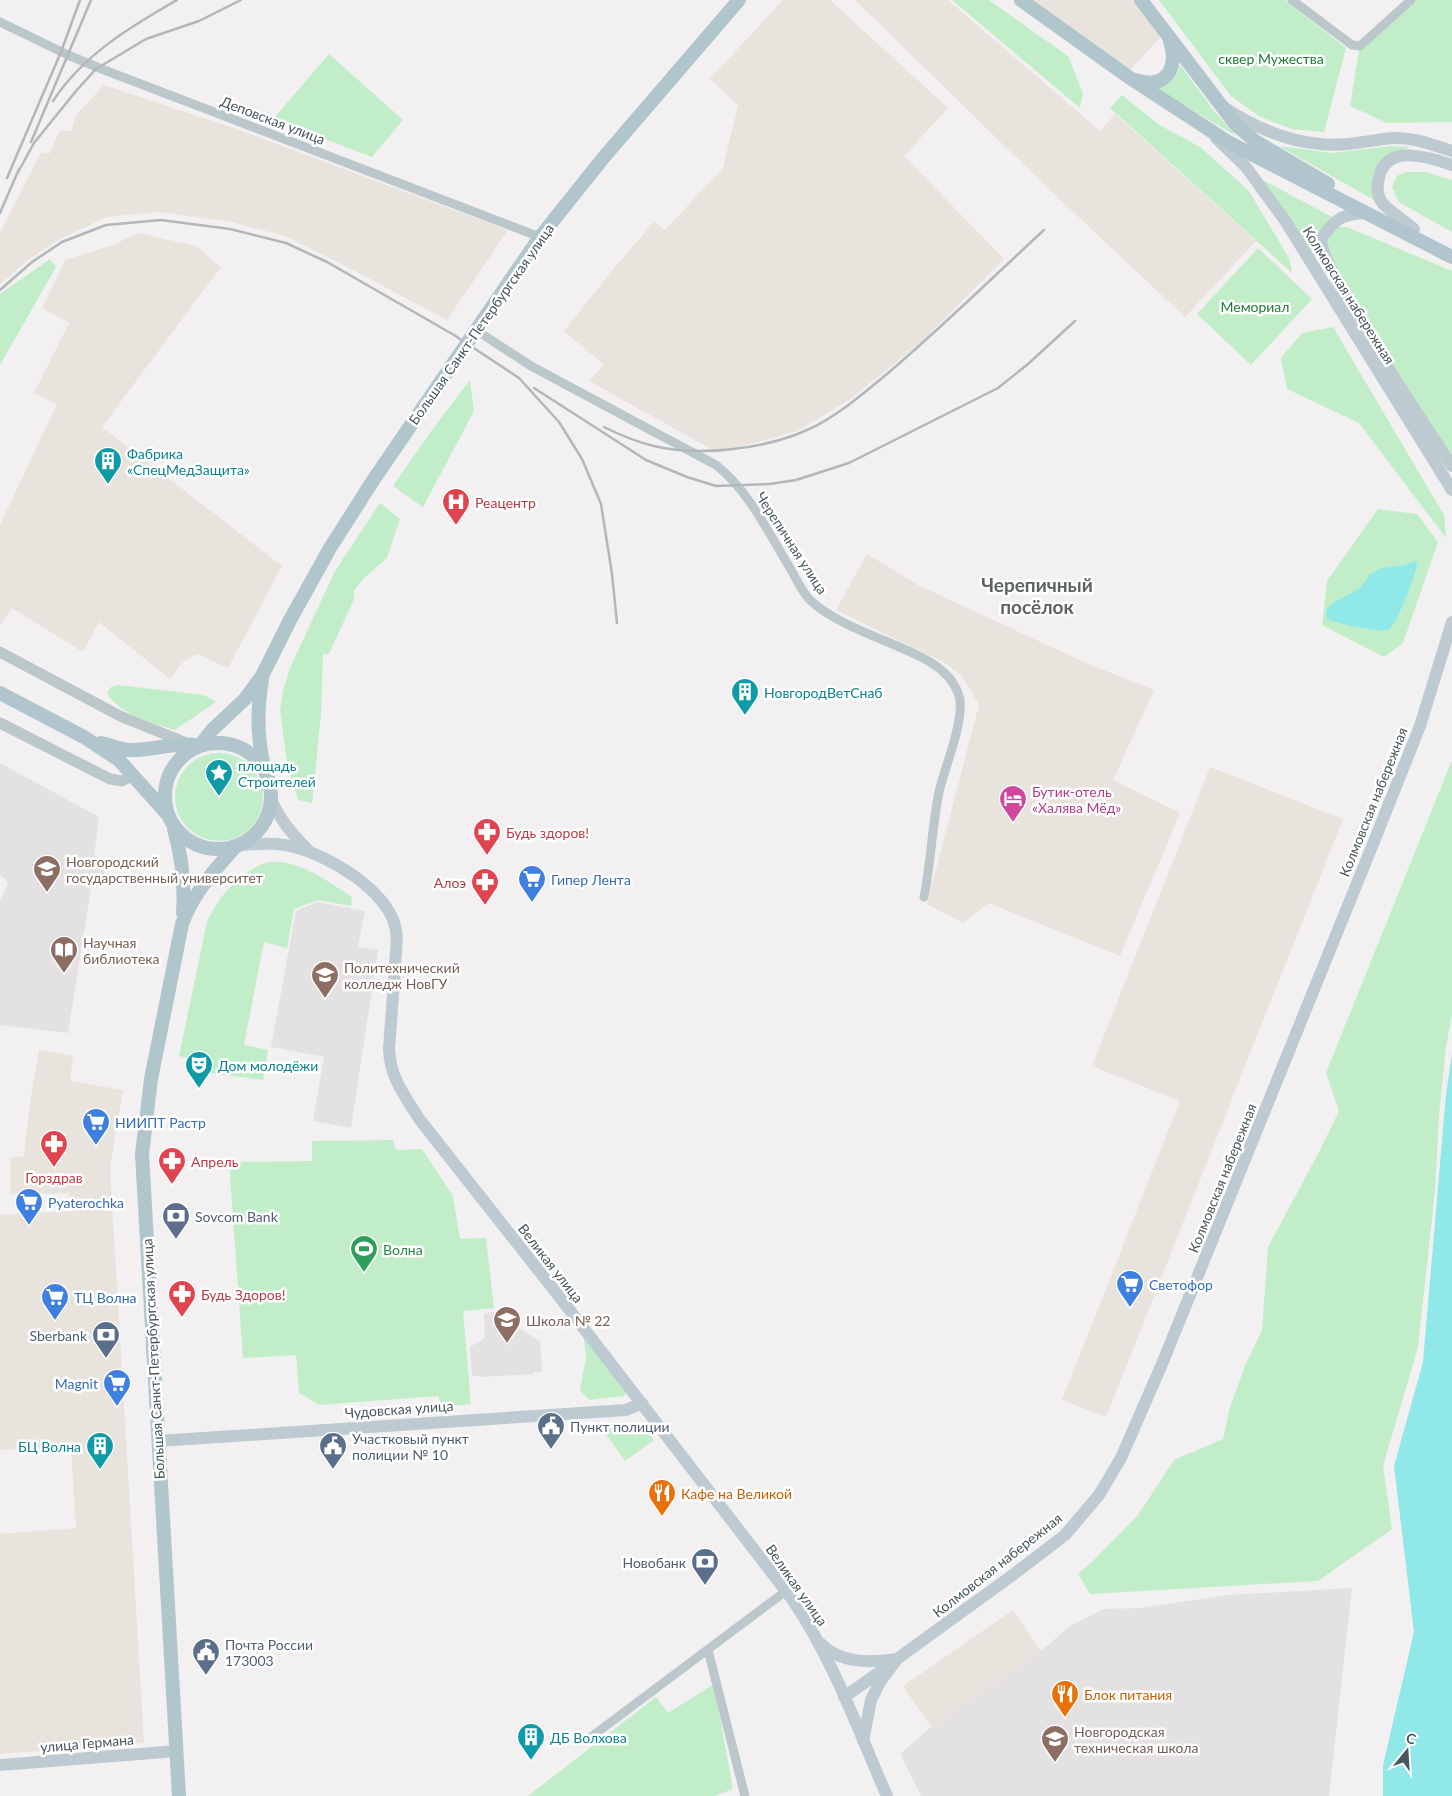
<svg xmlns="http://www.w3.org/2000/svg" width="1452" height="1796" font-family="Lato,sans-serif">
	<style>
		.commercial { fill: #e9e3dd }
		.education { fill: #e3e1e2 }
		.green { fill: #c1eec9 }
		.water { fill: #90e8e9 }
		.lines { fill: none; stroke-linecap: round; stroke-linejoin: round }
		.minor { stroke: #bcc7cc; stroke-width: 9 }
		.tertiary { stroke: #bcc7cc; stroke-width: 11 }
		.secondary { stroke: #bdcad1; stroke-width: 12 }
		.primary { stroke: #b1c5cd; stroke-width: 14 }
		.rail { stroke: #b2b7ba; stroke-width: 2.5 }
		.labels { text-anchor: middle; dominant-baseline: central; stroke-width: 5; stroke-linejoin: round; paint-order: stroke }
		.park-label { font-size: 14px; fill: #1b7c38; stroke: #fff }
		.street-label { font-size: 14px; fill: #49575d; stroke: #fff }
		.culture-label { font-size: 14px; fill: #0d838f; stroke: #fff; text-anchor: start }
		.health-label { font-size: 14px; fill: #be3a42; stroke: #fff; text-anchor: start }
		.hotel-label { font-size: 14px; fill: #b23c85; stroke: #fff; text-anchor: start }
		.education-label { font-size: 14px; fill: #785e54; stroke: #fff; text-anchor: start }
		.shop-label { font-size: 14px; fill: #366cbe; stroke: #fff; text-anchor: start }
		.service-label { font-size: 14px; fill: #4e5e75; stroke: #fff; text-anchor: start }
		.leisure-label { font-size: 14px; fill: #27864d; stroke: #fff; text-anchor: start }
		.food-label { font-size: 14px; fill: #c56008; stroke: #fff; text-anchor: start }
		.district-label { font-size: 19px; font-weight: bold; fill: #5d6265; stroke: #fff }
	</style>
	<rect width="100%" height="100%" fill="#f2f0f0"/>
	<path class="commercial" d="M783,0H830L948,108L904,156L1004,259L921,342L849,400L797,431L718,453L589,381L604,365L564,331L615,267L654,222L665,230L723,168L738,105L710,79Z
		M855,0H948L1100,131L1115,114L1256,241L1185,317L1053,193Z
		M1030,0H1134L1161,37L1128,72Z
		M104,85L231,127L508,230L447,320L336,261L285,236L231,222L159,212L107,217L60,239L32,257L0,284V233L41,152L49,154L60,131H71L76,115Z
		M138,233L196,246L221,267L102,427L282,566L228,668L197,654L183,662L170,679L99,622L83,652L12,608L0,626V525L57,404L34,393L69,323L42,308L65,260L113,245Z
		M867,554L918,585L1088,664L1154,690L1113,780L1180,813L1120,956L989,903L963,923L927,904L979,705L962,676L945,663L836,610Z
		M1210,767L1343,819L1106,1417L1062,1400L1180,1101L1092,1066Z
		M39,1050L73,1056L70,1081L123,1090L110,1168L144,1743L0,1754V1534L76,1528L71,1446L0,1450V1215L70,1211L69,1193L11,1194L10,1158L24,1156L30,1102Z
		M1013,1610L1041,1651L931,1727L903,1686Z"/>
	<path class="education" d="M0,763L99,817L94,856L107,859L104,884L92,882L68,1033L0,1025V901L8,883L6,879L0,875Z
		M317,902L365,911L358,947L378,950L351,1128L313,1121L324,1057L271,1047L296,911Z
		M519,1312L520,1328L540,1342L542,1372H534V1374L480,1377V1376H472L470,1347L485,1338L484,1313Z
		M1352,1588L1329,1796H921L900,1754L931,1727L1041,1651L1070,1626L1104,1609L1140,1608L1228,1595Z"/>
	<path class="green" d="M952,0H989L1068,56L1083,93L1080,108Z
		M1159,0H1285L1346,48L1324,132L1291,129L1259,116L1231,96Z
		M1416,0H1452V122L1387,123L1350,106L1359,51Z
		M329,54L403,120L372,157L273,119Z
		M1180,65L1214,111L1236,136L1155,88C1169,86 1176,78 1180,65Z
		M1122,95L1158,124L1200,147L1249,191L1290,260L1292,273L1110,108Z
		M1279,146L1332,153L1391,146L1410,147L1389,157L1374,200Z
		M1406,172H1425L1452,180V232L1399,202L1392,187L1397,176Z
		M1259,178L1334,218C1317,234 1316,238 1315,261Z
		M1337,227H1347L1452,271V459L1343,287L1326,242Z
		M1258,248L1312,299L1251,365L1197,314Z
		M50,259L56,267L0,365V294Z
		M1333,327L1444,515L1446,538L1359,423L1287,389L1281,358L1302,333Z
		M470,380L474,411L423,507L393,486L429,434Z
		M380,503L400,519L387,558L365,577L354,590V599L329,654H323L321,715L312,803L298,800L287,762L280,711L283,690L290,668L335,571Z
		M1378,509L1417,514L1438,542L1403,643L1384,657L1322,625L1327,581Z
		M117,685L204,695L216,702L175,730C152,723 120,715 107,693L111,687Z
		M175 797a44 44 0 1 1 88 0a44 44 0 1 1-88 0Z
		M1452,760V1014L1446,1047L1439,1115L1435,1191L1418,1347L1383,1466L1392,1529L1318,1581L1090,1594L1078,1574L1094,1560L1138,1515L1174,1460L1223,1439L1230,1407L1245,1366L1262,1330L1268,1247L1318,1154L1339,1111L1326,1073Z
		M268,862C300,859 327,881 352,897L351,906L318,900L294,909L287,948L264,942L244,1045L268,1050L263,1080L194,1071V1059L179,1056L207,922C218,896 241,871 268,862Z
		M393,1140L396,1150L422,1149L453,1196L460,1239L486,1238L494,1308L463,1311L471,1404L442,1407L438,1396L319,1405L299,1393L296,1355L243,1358L229,1162L312,1161V1141Z
		M583,1332L626,1393L624,1396L589,1400L580,1390L586,1357Z
		M641,1423L654,1440L625,1461L600,1426Z
		M714,1684L733,1789L714,1796H528L656,1697L668,1713Z"/>
	<path class="water" d="M1414,561L1417,563C1417,573 1396,627 1388,630C1382,633 1334,623 1327,619L1326,611L1330,605L1360,588L1370,574L1382,568L1405,565Z
		M1452,1054V1796H1383V1765L1414,1632L1394,1466L1423,1362L1446,1094Z"/>
	<g class="lines">
		<path class="minor" d="M1292,0L1352,45L1360,46L1411,0
			M0,22L68,55L99,68L540,237
			M476,330L531,366L716,465C749,491 768,532 790,568C796,578 802,592 810,600C836,625 888,640 921,657C939,666 956,679 960,700C963,724 945,767 939,792C932,827 931,862 924,897
			M708,1650L745,1796
			M587,1740L786,1591"/>
		<path class="tertiary" d="M0,652L120,716L189,744
			M0,723L110,779L122,781L133,775"/>
		<path class="secondary" d="M1225,108C1254,127 1285,141 1320,144C1345,147 1369,140 1393,138C1414,137 1432,145 1452,151
			M1216,138L1246,167L1286,222L1452,490
			M1364,213C1348,214 1337,217 1328,230C1326,233 1322,236 1322,239C1316,264 1432,436 1452,466
			M1414,229C1406,222 1386,209 1381,201C1377,195 1377,185 1379,178C1386,143 1429,157 1452,165
			M271,799C280,820 292,834 308,850
			M240,845C258,844 276,842 294,847C330,856 389,891 396,930C398,942 395,956 395,968C393,995 391,1022 389,1049C390,1078 405,1096 420,1120L565,1304L792,1599C833,1659 858,1730 887,1796
			M158,1441L626,1410L642,1403
			M820,1643C841,1664 870,1663 897,1659
			M844,1697L887,1667
			M863,1741L871,1700L880,1682L897,1659L1018,1571L1065,1535L1099,1495L1121,1458L1162,1364L1375,839L1420,726L1452,622
			M0,1765L177,1751"/>
		<path class="primary" d="M1021,0L1130,78L1228,142L1452,257
			M1141,0L1236,125L1255,141L1328,184
			M1135,80C1165,90 1179,69 1170,41
			M262,679C257,709 257,738 264,767
			M0,693L84,737L119,760L169,816
			M165 796a53 53 0 1 1 106 0a53 53 0 1 1-106 0Z
			M101,743C110,745 119,749 128,750C151,751 173,742 196,745
			M202,743L212,730L245,699L262,676L290,620L330,548L374,479L540,237L604,157L739,0
			M174,829C182,857 185,884 183,913
			M179,1796L142,1154L151,1079L182,924C193,893 214,871 235,847"/>
		<path class="rail" d="M53,101C83,55 130,27 177,0
			M31,142L91,0
			M16,176L34,143L76,91L96,69L146,39L199,21L241,0
			M7,178L61,52L80,0
			M0,213L19,169
			M0,290L32,262L62,242L106,225L161,220L230,229L286,243L327,262L454,335L519,378L559,422L582,459L601,504L612,574L617,623
			M534,388L646,460L687,477L716,486L770,484L796,480L849,463L998,388L1028,364L1075,321
			M604,427C620,435 637,442 654,446C698,457 765,449 807,430C835,418 864,393 887,374C941,328 992,278 1044,230"/>
	</g>
	<defs>
		<symbol id="building-pin" viewBox="-11 -11 22 30"><path d="M0 17L-7.5 6A9.5 9.5 0 1 1 7.5 6Z" fill="#0f9aa8" stroke="#fff"/><path d="M-4-6H4V6H1V3H-1V6H-4ZM-2.5-4.3h1.7v1.8h-1.7ZM.8-4.3h1.7v1.8H.8ZM-2.5-1h1.7V.8h-1.7ZM.8-1h1.7V.8H.8Z" fill="#fff"/></symbol>
		<symbol id="hospital-pin" viewBox="-11 -11 22 30"><path d="M0 17L-7.5 6A9.5 9.5 0 1 1 7.5 6Z" fill="#e0444e" stroke="#fff"/><path d="M-5-5h3v3.5h4V-5h3V5h-3V1.5h-4V5h-3Z" fill="#fff"/></symbol>
		<symbol id="sight-pin" viewBox="-11 -11 22 30"><path d="M0 17L-7.5 6A9.5 9.5 0 1 1 7.5 6Z" fill="#0f9aa8" stroke="#fff"/><path d="M0-6L1.8-2.2L6-1.7L2.9 1.2L3.7 5.4L0 3.3L-3.7 5.4L-2.9 1.2L-6-1.7L-1.8-2.2Z" fill="#fff"/></symbol>
		<symbol id="hotel-pin" viewBox="-11 -11 22 30"><path d="M0 17L-7.5 6A9.5 9.5 0 1 1 7.5 6Z" fill="#d1479c" stroke="#fff"/><path d="M-6-4.5h1.5V1H6V5H4.5V3h-9V5H-6ZM-4 0a1.8 1.8 0 1 1 3.6 0ZM.5 0V-2.5h3Q6-2.5 6 0Z" fill="#fff"/></symbol>
		<symbol id="pharmacy-pin" viewBox="-11 -11 22 30"><path d="M0 17L-7.5 6A9.5 9.5 0 1 1 7.5 6Z" fill="#e0444e" stroke="#fff"/><path d="M-2-6h4v4h4v4h-4v4h-4v-4h-4v-4h4Z" fill="#fff"/></symbol>
		<symbol id="university-pin" viewBox="-11 -11 22 30"><path d="M0 17L-7.5 6A9.5 9.5 0 1 1 7.5 6Z" fill="#8d6e63" stroke="#fff"/><path d="M0-5L7-2L0 1L-7-2ZM-4 1L0 2.5L4 1V4Q0 6-4 4Z" fill="#fff"/></symbol>
		<symbol id="supermarket-pin" viewBox="-11 -11 22 30"><path d="M0 17L-7.5 6A9.5 9.5 0 1 1 7.5 6Z" fill="#3f7fe0" stroke="#fff"/><path d="M-6-5.5h2.5l.6 2H6L4.5 2H-2.5L-4.4-4H-6ZM-1.5 3.2a1.3 1.3 0 1 0 .1 0ZM3 3.2a1.3 1.3 0 1 0 .1 0Z" fill="#fff"/></symbol>
		<symbol id="library-pin" viewBox="-11 -11 22 30"><path d="M0 17L-7.5 6A9.5 9.5 0 1 1 7.5 6Z" fill="#8d6e63" stroke="#fff"/><path d="M-6-4Q-3-5.5-.7-3.5V5Q-3 3-6 4ZM6-4Q3-5.5 .7-3.5V5Q3 3 6 4Z" fill="#fff"/></symbol>
		<symbol id="theatre-pin" viewBox="-11 -11 22 30"><path d="M0 17L-7.5 6A9.5 9.5 0 1 1 7.5 6Z" fill="#0f9aa8" stroke="#fff"/><path d="M-5-5.5Q0-4 5-5.5V0Q5 5 0 6Q-5 5-5 0ZM-3.3-2.5H-1v1.5H-3.3ZM1-2.5H3.3v1.5H1ZM-2.8 1Q0 5.5 2.8 1Z" fill="#fff"/></symbol>
		<symbol id="bank-pin" viewBox="-11 -11 22 30"><path d="M0 17L-7.5 6A9.5 9.5 0 1 1 7.5 6Z" fill="#5c6f8a" stroke="#fff"/><path d="M-6-4H6V4H-6ZM0-2.3a2.3 2.3 0 1 0 0 4.6a2.3 2.3 0 1 0 0-4.6Z" fill="#fff"/></symbol>
		<symbol id="stadium-pin" viewBox="-11 -11 22 30"><path d="M0 17L-7.5 6A9.5 9.5 0 1 1 7.5 6Z" fill="#2e9e5b" stroke="#fff"/><path d="M0-5a6.5 5 0 1 0 0 10a6.5 5 0 1 0 0-10ZM-3.5-1.8h7v3.6h-7Z" fill="#fff"/></symbol>
		<symbol id="school-pin" viewBox="-11 -11 22 30"><path d="M0 17L-7.5 6A9.5 9.5 0 1 1 7.5 6Z" fill="#8d6e63" stroke="#fff"/><path d="M0-5L7-2L0 1L-7-2ZM-4 1L0 2.5L4 1V4Q0 6-4 4Z" fill="#fff"/></symbol>
		<symbol id="civic-pin" viewBox="-11 -11 22 30"><path d="M0 17L-7.5 6A9.5 9.5 0 1 1 7.5 6Z" fill="#5c6f8a" stroke="#fff"/><path d="M-.6-6.5H3V-4.5H.6V-3L4-1V1h2V6H-6V1h2V-1L-.6-3ZM-1.2 2.5V6h2.4V2.5Z" fill="#fff"/></symbol>
		<symbol id="restaurant-pin" viewBox="-11 -11 22 30"><path d="M0 17L-7.5 6A9.5 9.5 0 1 1 7.5 6Z" fill="#e8710a" stroke="#fff"/><path d="M-5-6h1v4h1v-4h1v4h1v-4h1v5L-1.5 .5V6h-2V.5L-5-1ZM5-6V6H3V1.5H1.5Q1.5-4 5-6Z" fill="#fff"/></symbol>
	</defs>
	<g fill-rule="evenodd">
		<use href="#building-pin" x="92" y="445" width="32" height="43"/>
		<use href="#hospital-pin" x="440" y="486" width="32" height="43"/>
		<use href="#building-pin" x="729" y="676" width="32" height="43"/>
		<use href="#sight-pin" x="203" y="757" width="32" height="43"/>
		<use href="#hotel-pin" x="997" y="783" width="32" height="43"/>
		<use href="#pharmacy-pin" x="471" y="816" width="32" height="43"/>
		<use href="#university-pin" x="31" y="853" width="32" height="43"/>
		<use href="#supermarket-pin" x="516" y="863" width="32" height="43"/>
		<use href="#pharmacy-pin" x="469" y="866" width="32" height="43"/>
		<use href="#library-pin" x="48" y="934" width="32" height="43"/>
		<use href="#university-pin" x="309" y="959" width="32" height="43"/>
		<use href="#theatre-pin" x="183" y="1049" width="32" height="43"/>
		<use href="#supermarket-pin" x="80" y="1106" width="32" height="43"/>
		<use href="#pharmacy-pin" x="38" y="1128" width="32" height="43"/>
		<use href="#pharmacy-pin" x="156" y="1145" width="32" height="43"/>
		<use href="#supermarket-pin" x="13" y="1186" width="32" height="43"/>
		<use href="#bank-pin" x="160" y="1200" width="32" height="43"/>
		<use href="#stadium-pin" x="348" y="1233" width="32" height="43"/>
		<use href="#supermarket-pin" x="1114" y="1268" width="32" height="43"/>
		<use href="#pharmacy-pin" x="166" y="1278" width="32" height="43"/>
		<use href="#supermarket-pin" x="39" y="1281" width="32" height="43"/>
		<use href="#school-pin" x="491" y="1304" width="32" height="43"/>
		<use href="#bank-pin" x="90" y="1319" width="32" height="43"/>
		<use href="#supermarket-pin" x="101" y="1367" width="32" height="43"/>
		<use href="#civic-pin" x="535" y="1410" width="32" height="43"/>
		<use href="#building-pin" x="84" y="1430" width="32" height="43"/>
		<use href="#civic-pin" x="317" y="1430" width="32" height="43"/>
		<use href="#restaurant-pin" x="646" y="1477" width="32" height="43"/>
		<use href="#bank-pin" x="689" y="1546" width="32" height="43"/>
		<use href="#civic-pin" x="190" y="1636" width="32" height="43"/>
		<use href="#restaurant-pin" x="1049" y="1678" width="32" height="43"/>
		<use href="#building-pin" x="515" y="1721" width="32" height="43"/>
		<use href="#university-pin" x="1039" y="1723" width="32" height="43"/>
	</g>
	<g class="labels">
		<g class="park-label">
			<text x="1271" y="58">сквер Мужества</text>
			<text x="1255" y="306">Мемориал</text>
		</g>
		<g class="street-label">
			<text transform="translate(273 120) rotate(21)">Деповская улица</text>
			<text transform="translate(1349 295) rotate(58)">Колмовская набережная</text>
			<text transform="translate(481 324) rotate(-55)">Большая Санкт-Петербургская улица</text>
			<text transform="translate(792 543) rotate(57)">Черепичная улица</text>
			<text transform="translate(1373 802) rotate(-68)">Колмовская набережная</text>
			<text transform="translate(1222 1178) rotate(-68)">Колмовская набережная</text>
			<text transform="translate(551 1263) rotate(52)">Великая улица</text>
			<text transform="translate(153 1359) rotate(-93)">Большая Санкт-Петербургская улица</text>
			<text transform="translate(399 1409) rotate(-4)">Чудовская улица</text>
			<text transform="translate(997 1565) rotate(-38)">Колмовская набережная</text>
			<text transform="translate(797 1585) rotate(55)">Великая улица</text>
			<text transform="translate(87 1743) rotate(-5)">улица Германа</text>
		</g>
		<g class="culture-label">
			<text x="127" y="453">Фабрика<tspan x="127" dy="16">«СпецМедЗащита»</tspan></text>
			<text x="764" y="692">НовгородВетСнаб</text>
			<text x="238" y="765">площадь<tspan x="238" dy="16">Строителей</tspan></text>
			<text x="218" y="1065">Дом молодёжи</text>
			<text x="81" y="1446" text-anchor="end">БЦ Волна</text>
			<text x="550" y="1737">ДБ Волхова</text>
		</g>
		<g class="health-label">
			<text x="475" y="502">Реацентр</text>
			<text x="506" y="832">Будь здоров!</text>
			<text x="466" y="882" text-anchor="end">Алоэ</text>
			<text x="191" y="1161">Апрель</text>
			<text x="54" y="1177" text-anchor="middle">Горздрав</text>
			<text x="201" y="1294">Будь Здоров!</text>
		</g>
		<g class="hotel-label">
			<text x="1032" y="791">Бутик-отель<tspan x="1032" dy="16">«Халява Мёд»</tspan></text>
		</g>
		<g class="education-label">
			<text x="66" y="861">Новгородский<tspan x="66" dy="16">государственный университет</tspan></text>
			<text x="83" y="942">Научная<tspan x="83" dy="16">библиотека</tspan></text>
			<text x="344" y="967">Политехнический<tspan x="344" dy="16">колледж НовГУ</tspan></text>
			<text x="526" y="1320">Школа № 22</text>
			<text x="1074" y="1731">Новгородская<tspan x="1074" dy="16">техническая школа</tspan></text>
		</g>
		<g class="shop-label">
			<text x="551" y="879">Гипер Лента</text>
			<text x="115" y="1122">НИИПТ Растр</text>
			<text x="48" y="1202">Pyaterochka</text>
			<text x="1149" y="1284">Светофор</text>
			<text x="74" y="1297">ТЦ Волна</text>
			<text x="98" y="1383" text-anchor="end">Magnit</text>
		</g>
		<g class="service-label">
			<text x="195" y="1216">Sovcom Bank</text>
			<text x="87" y="1335" text-anchor="end">Sberbank</text>
			<text x="570" y="1426">Пункт полиции</text>
			<text x="352" y="1438">Участковый пункт<tspan x="352" dy="16">полиции № 10</tspan></text>
			<text x="686" y="1562" text-anchor="end">Новобанк</text>
			<text x="225" y="1644">Почта России<tspan x="225" dy="16">173003</tspan></text>
		</g>
		<g class="leisure-label">
			<text x="383" y="1249">Волна</text>
		</g>
		<g class="food-label">
			<text x="681" y="1493">Кафе на Великой</text>
			<text x="1084" y="1694">Блок питания</text>
		</g>
		<g class="district-label">
			<text x="1037" y="584">Черепичный<tspan x="1037" dy="22">посёлок</tspan></text>
		</g>
	</g>
	<g transform="translate(1407 1751) rotate(18)" stroke="#ffffff" stroke-width="4" paint-order="stroke">
	<path d="M0-4L9 19L0 12L-9 19Z" fill="#49575d"/>
	<text y="-8" font-size="14" font-weight="bold" text-anchor="middle" fill="#49575d">С</text>
	</g>
</svg>
